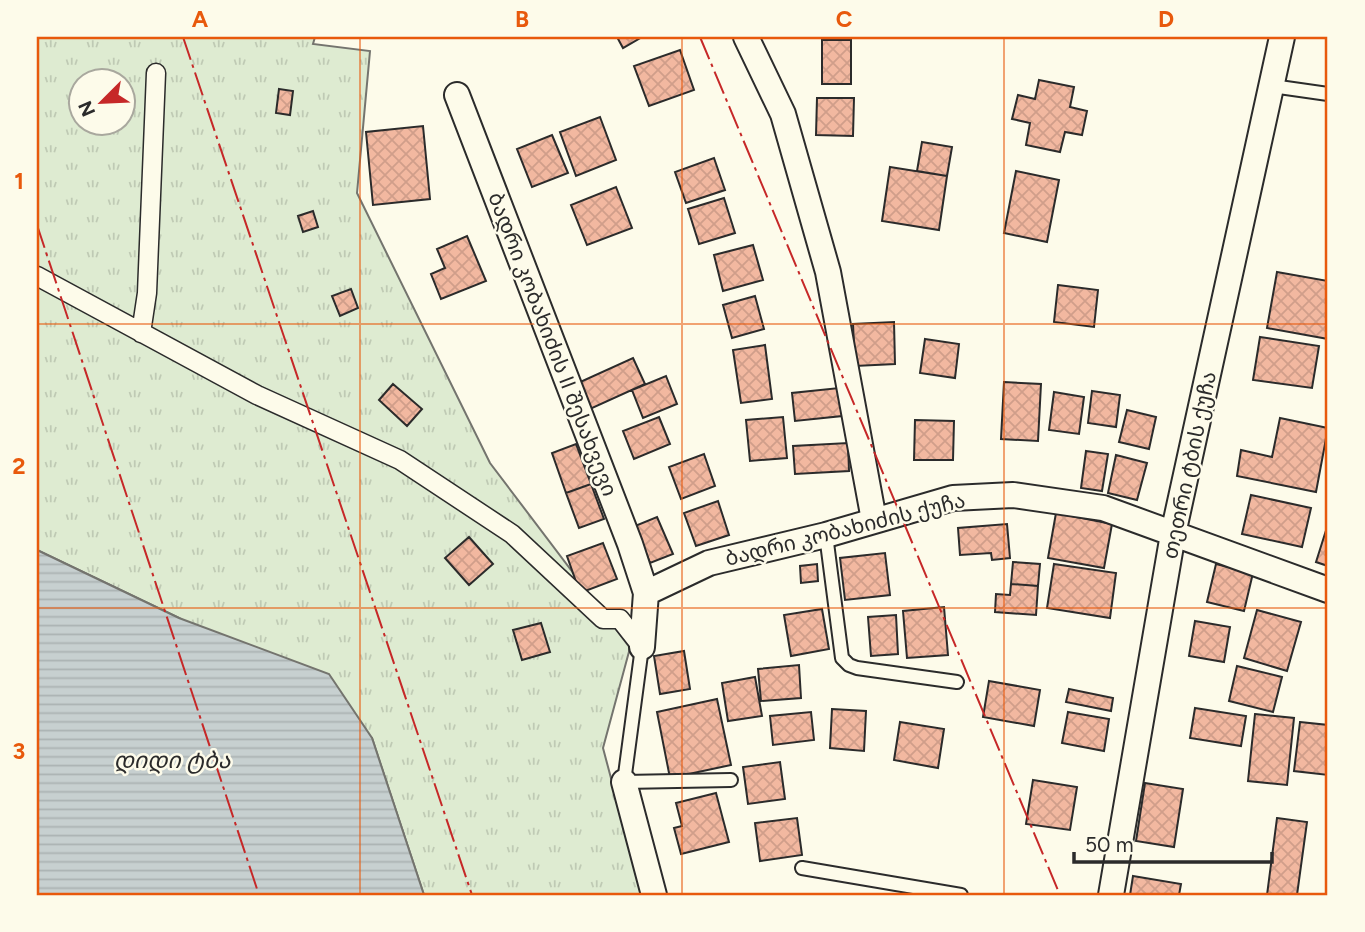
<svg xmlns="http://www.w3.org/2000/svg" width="1365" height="932" font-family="Figtree,'Noto Sans Georgian',sans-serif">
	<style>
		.grass { fill: url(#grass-tufts); stroke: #74746e; stroke-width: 2; fill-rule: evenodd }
		.water { fill: url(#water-rules); stroke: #74746e; stroke-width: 2 }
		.building { fill: url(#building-cross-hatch); stroke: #2b2b2b; stroke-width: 2 }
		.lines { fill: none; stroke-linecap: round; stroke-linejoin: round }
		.service-casing { stroke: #2b2b2b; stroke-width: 16 }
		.pedestrian-casing { stroke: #2b2b2b; stroke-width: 21 }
		.minor-casing { stroke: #2b2b2b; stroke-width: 28 }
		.service { stroke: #fdfbea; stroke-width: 12 }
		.pedestrian { stroke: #fdfbea; stroke-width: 18 }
		.minor { stroke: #fdfbea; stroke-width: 24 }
		.power { stroke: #c62828; stroke-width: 2; stroke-dasharray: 24 5 3.5 5; stroke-linecap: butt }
		.grid { fill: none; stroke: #e8590c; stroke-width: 2; stroke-opacity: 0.55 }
		.labels { text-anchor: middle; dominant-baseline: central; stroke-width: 5; stroke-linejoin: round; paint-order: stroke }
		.street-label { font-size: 21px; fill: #2b2b2b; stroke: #fdfbea }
		.water-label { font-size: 23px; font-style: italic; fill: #2b2b2b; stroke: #fdfbea }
		.neatline { fill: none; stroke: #e8590c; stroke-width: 2.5 }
		.grid-label { font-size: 23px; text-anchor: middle; font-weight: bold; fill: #e8590c }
	</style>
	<defs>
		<pattern id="grass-tufts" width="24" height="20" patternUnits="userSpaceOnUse" patternTransform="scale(1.75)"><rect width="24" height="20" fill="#deebd1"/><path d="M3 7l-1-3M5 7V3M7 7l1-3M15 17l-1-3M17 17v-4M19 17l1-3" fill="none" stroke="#bfcab4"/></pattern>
		<pattern id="water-rules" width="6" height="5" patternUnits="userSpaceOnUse" patternTransform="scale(1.75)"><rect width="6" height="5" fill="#c7d0d0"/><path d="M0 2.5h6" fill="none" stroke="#abb3b3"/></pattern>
		<pattern id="building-cross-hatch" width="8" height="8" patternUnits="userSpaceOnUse" patternTransform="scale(1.75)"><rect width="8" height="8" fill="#f2b8a0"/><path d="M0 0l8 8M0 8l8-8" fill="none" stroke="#d09e8a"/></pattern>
	</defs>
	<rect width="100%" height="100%" fill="#fdfbea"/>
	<path class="grass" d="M37,37H315L313,44L370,51L357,193L490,463L630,648L603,748L642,895H424L372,738L179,618L37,550ZM80,80H122V122H80Z"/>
	<path class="water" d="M37,550L179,618L329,674L372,738L424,895H37Z"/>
	<path class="building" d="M617,37H642L623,48Z
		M822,40H851V84H822Z
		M680,50L694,90L649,106L634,66Z
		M1039,80L1074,87L1070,107L1087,111L1082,135L1065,132L1060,152L1026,145L1030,123L1012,119L1018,95L1035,99Z
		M279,89L293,91L290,115L276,113Z
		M817,98H854L853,136L816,135Z
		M600,117L616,160L576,176L560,132Z
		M423,126L430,199L373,205L366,132Z
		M552,135L568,173L532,187L517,149Z
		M922,142L952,147L947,176L917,171Z
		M714,158L725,190L686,203L675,172Z
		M890,167L947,176L939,230L882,221Z
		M1016,171L1059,180L1047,242L1004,233Z
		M616,187L632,228L587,245L571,205Z
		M724,198L735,233L699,244L688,209Z
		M313,211L318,227L303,232L298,216Z
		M467,236L486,281L441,299L431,274L445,268L437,249Z
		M753,245L763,280L723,291L714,255Z
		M1277,272L1328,281V339L1267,328Z
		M1058,285L1098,290L1094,327L1054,322Z
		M351,289L358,308L340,316L332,296Z
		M755,296L764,329L732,338L723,305Z
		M894,322L895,364L855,366L853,324Z
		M1260,337L1319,346L1312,388L1253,380Z
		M925,339L959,344L955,378L920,373Z
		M765,345L772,399L741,403L733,350Z
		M633,358L645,384L590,409L578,383Z
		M666,376L677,404L643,418L632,390Z
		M1004,382L1041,384L1038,441L1001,439Z
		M393,384L422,409L407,426L379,400Z
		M839,388L842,416L795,421L792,393Z
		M1092,391L1120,395L1116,427L1088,423Z
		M1054,392L1084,397L1079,434L1049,430Z
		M1127,410L1156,417L1149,449L1119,442Z
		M659,417L670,444L634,459L623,431Z
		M783,417L787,458L750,461L746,420Z
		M1280,418L1328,428L1316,492L1237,476L1241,450L1272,457Z
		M915,420L954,421L953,460H914Z
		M848,443L849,471L795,474L793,446Z
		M576,444L591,484L566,493L552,453Z
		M1086,451L1108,454L1102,491L1081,488Z
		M704,454L715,486L681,499L669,467Z
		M1116,455L1147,463L1137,500L1108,493Z
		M591,484L604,519L579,528L566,493Z
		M1251,495L1311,508L1302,547L1242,534Z
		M718,501L729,535L696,546L684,513Z
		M1056,513L1112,524L1104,568L1048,558Z
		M657,517L673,554L650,563L635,526Z
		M1007,524L1010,558L992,560L991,553L960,555L958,528Z
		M1328,524V566L1316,562Z
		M469,537L493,564L469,585L445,558Z
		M603,543L617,579L580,593L567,556Z
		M885,553L890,595L845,600L840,558Z
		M1013,562L1040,564L1038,586L1011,584Z
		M817,564L818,581L801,583L800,566Z
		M1054,564L1116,573L1110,618L1047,608Z
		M1216,564L1253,573L1244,611L1207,602Z
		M1011,584L1038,586L1036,615L995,612L996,594L1010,595Z
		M944,607L948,655L907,658L903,611Z
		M822,609L829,649L791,656L784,615Z
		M1257,610L1301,622L1287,671L1244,658Z
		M896,615L898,654L871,656L868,617Z
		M1195,621L1230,627L1224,662L1189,656Z
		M541,623L550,652L522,660L513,630Z
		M684,651L690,689L660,694L654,656Z
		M799,665L801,698L761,701L758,669Z
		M1237,666L1282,677L1273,712L1229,701Z
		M755,677L762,716L728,721L722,683Z
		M989,681L1040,690L1034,726L983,717Z
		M1069,689L1113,698L1111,711L1066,702Z
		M717,699L731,765L670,778L657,712Z
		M1195,708L1246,716L1241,746L1190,738Z
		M832,709L866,711L864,751L830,748Z
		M811,712L814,740L773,745L770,716Z
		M1068,712L1109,719L1104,751L1062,743Z
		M1255,714L1294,718L1287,785L1248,781Z
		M900,722L944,729L938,768L894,760Z
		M1300,722L1328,725V775L1294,771Z
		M780,762L785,799L748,804L743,767Z
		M1033,780L1077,787L1070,830L1026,824Z
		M1145,783L1183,789L1174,847L1136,841Z
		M716,793L729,842L681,854L674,828L682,826L676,803Z
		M797,818L802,855L760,861L755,823Z
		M1277,818L1307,822L1297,895H1267Z
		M1133,876L1181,884L1179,895H1130Z"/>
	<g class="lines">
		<defs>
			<path id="service" d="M1272,86L1328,94
				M826,535L842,658L849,665L857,668L957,682
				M642,647L624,782L731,780
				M802,868L961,895"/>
			<path id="pedestrian" d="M37,276L257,395L400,460L512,534L603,619H620L642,647
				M141,333L147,293L156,73"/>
			<path id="minor" d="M746,37L783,114L828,272L874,520
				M457,95L630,544L646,593L642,647
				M646,593L709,563L826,535L953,498L1013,495L1103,508L1328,590
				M624,782L654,895
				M1111,895L1173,534L1282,37"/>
		</defs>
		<use href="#service" class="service-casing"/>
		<use href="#pedestrian" class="pedestrian-casing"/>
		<use href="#minor" class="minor-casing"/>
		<use href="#service" class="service"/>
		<use href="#pedestrian" class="pedestrian"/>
		<use href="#minor" class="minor"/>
		<path class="power" d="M183,37L472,895
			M700,37L1060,895
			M37,225L259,895"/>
	</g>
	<path class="grid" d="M360,37V895M682,37V895M1004,37V895M37,324H1328M37,608H1328"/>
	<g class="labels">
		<g class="street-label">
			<text transform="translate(553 344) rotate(69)">ბადრი კობახიძის II შესახვევი</text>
			<text transform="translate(1189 465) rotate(-78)">თეთრი ტბის ქუჩა</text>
			<text transform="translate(845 529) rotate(-14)">ბადრი კობახიძის ქუჩა</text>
		</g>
		<g class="water-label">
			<text x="172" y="760">დიდი ტბა</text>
		</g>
	</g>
	<rect width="1365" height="932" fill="none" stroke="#fdfbea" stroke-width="77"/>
	<g transform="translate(102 102) rotate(246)"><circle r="33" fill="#fdfbea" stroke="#a9a89e" stroke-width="2"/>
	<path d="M0-5L12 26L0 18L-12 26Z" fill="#c62828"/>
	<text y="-10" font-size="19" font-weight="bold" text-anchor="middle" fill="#2b2b2b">N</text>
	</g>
	<path d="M1074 852v10h198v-10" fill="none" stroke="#2b2b2b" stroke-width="3.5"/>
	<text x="1085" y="852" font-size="21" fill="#2b2b2b" stroke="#fdfbea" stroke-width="5" paint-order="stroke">50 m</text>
	<rect x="38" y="38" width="1288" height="856" class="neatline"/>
	<g class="grid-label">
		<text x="200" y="27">A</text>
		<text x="522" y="27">B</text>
		<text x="844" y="27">C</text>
		<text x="1166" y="27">D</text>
		<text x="19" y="189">1</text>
		<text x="19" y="474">2</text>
		<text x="19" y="759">3</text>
	</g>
</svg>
